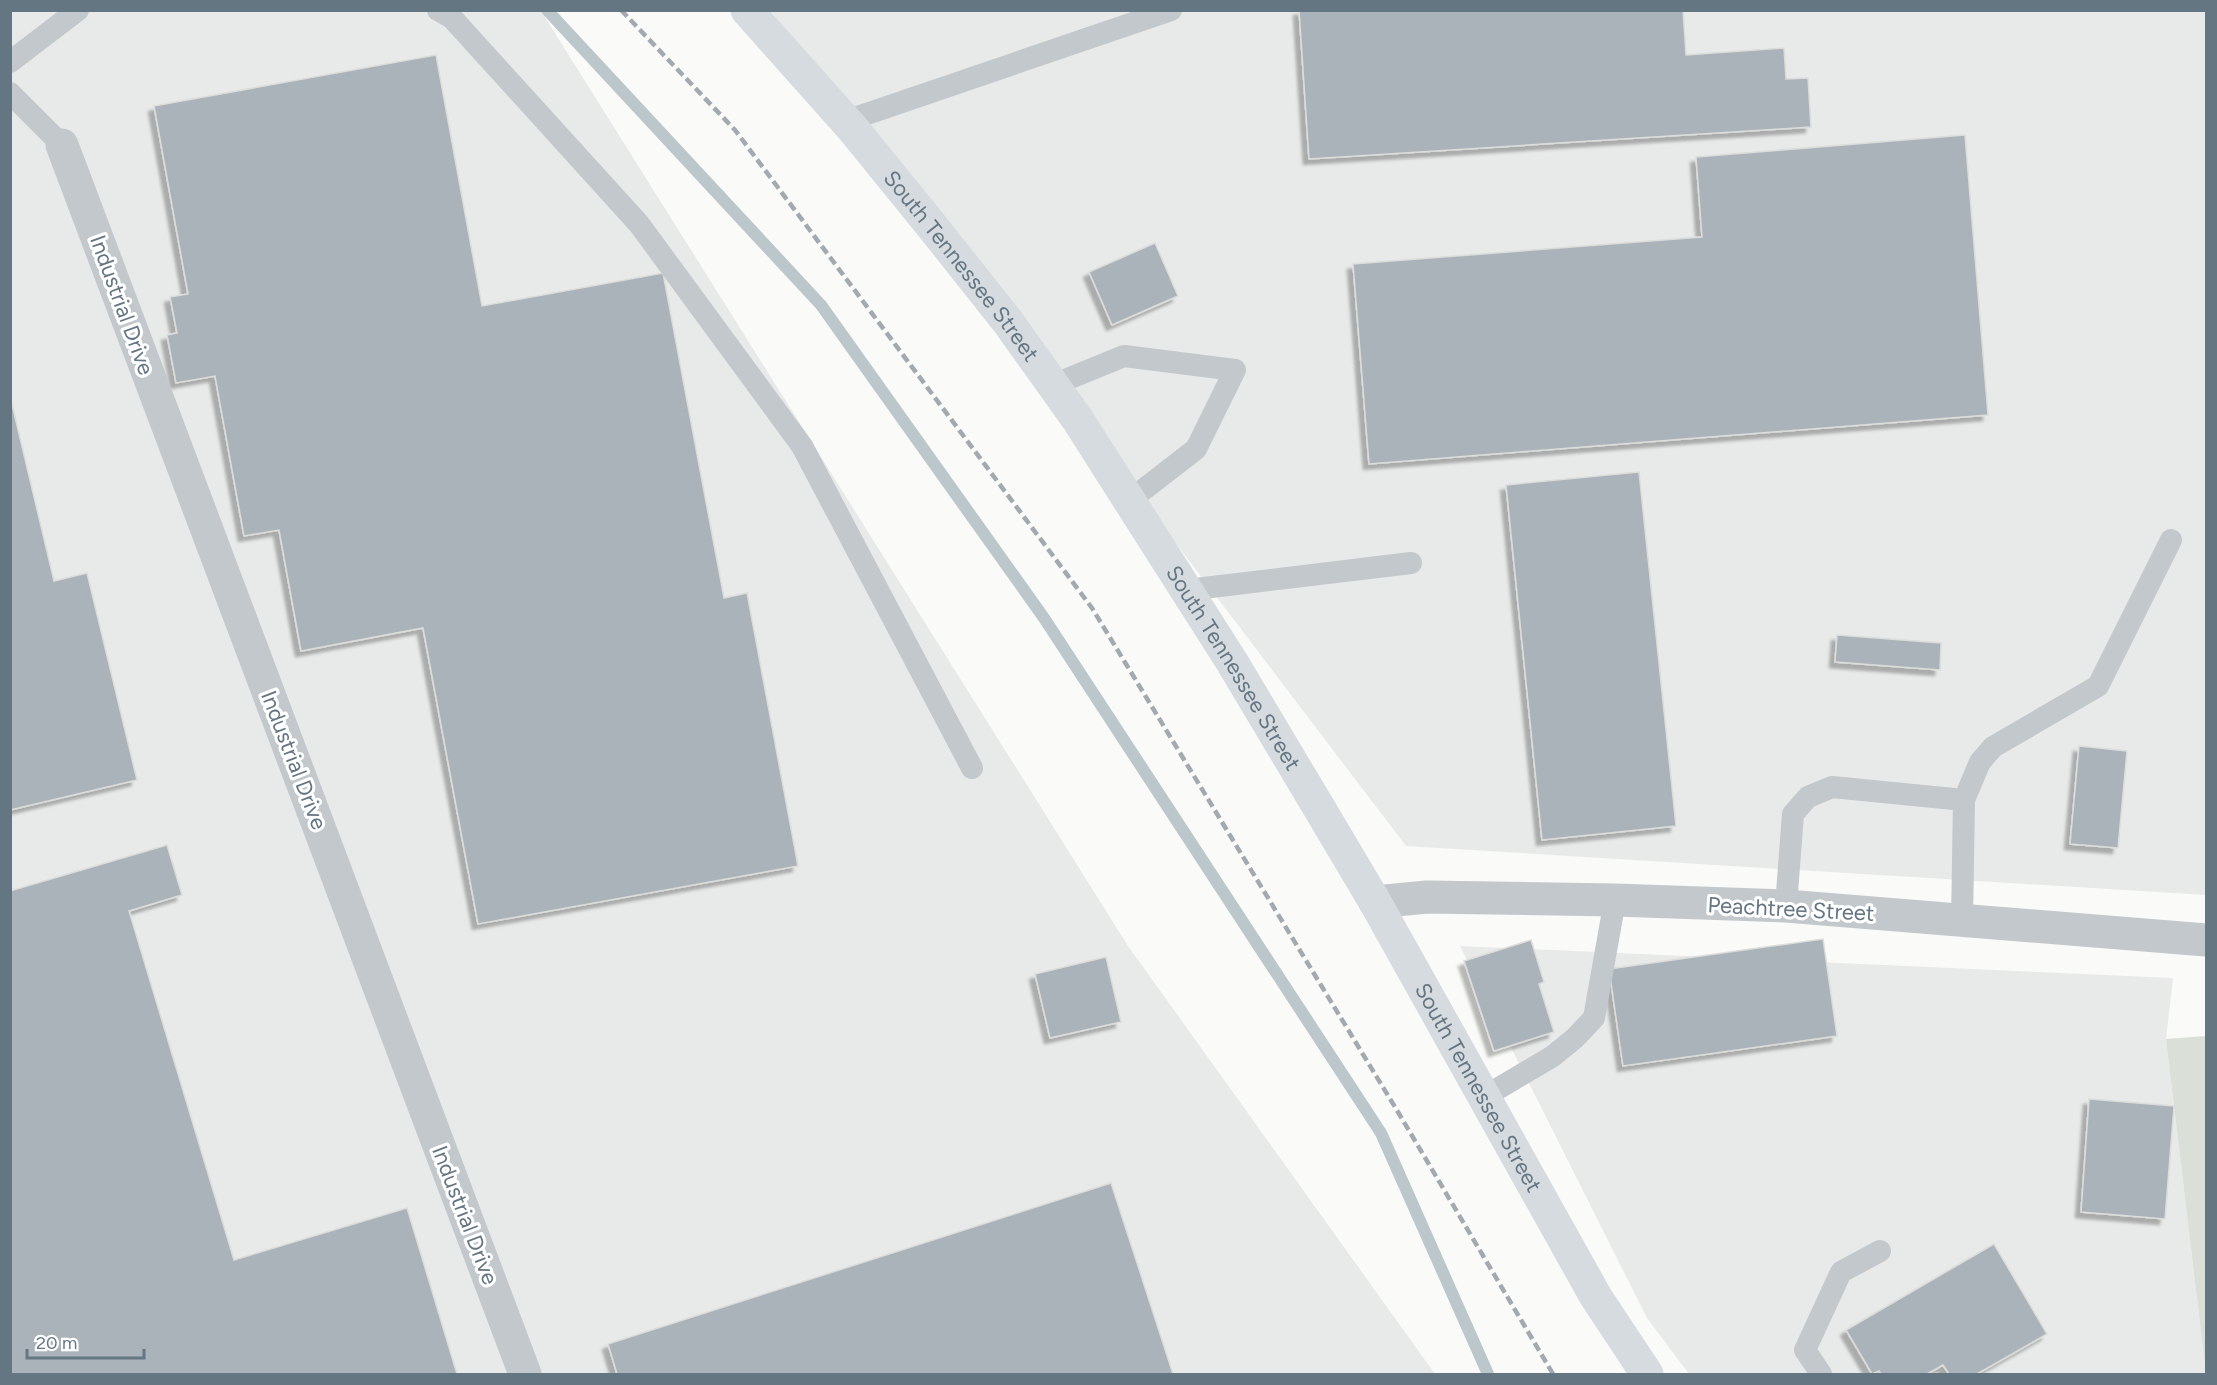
<svg xmlns="http://www.w3.org/2000/svg" width="2217" height="1385" font-family="Figtree,sans-serif">
	<style>
		.built { fill: #e8e9e9 }
		.green { fill: #dadfd7 }
		.lines { fill: none; stroke-linecap: round; stroke-linejoin: round }
		.stream { stroke: #bbc7cb; stroke-width: 12 }
		.building { fill: #aab3b9; stroke: #dcdcda; stroke-width: 1.5; filter: url(#shadow) }
		.lane { stroke: #c3c8cc; stroke-width: 22 }
		.street { stroke: #c3c8cc; stroke-width: 33 }
		.secondary { stroke: #d6dbdf; stroke-width: 33 }
		.rail { stroke: #a2aab0; stroke-width: 4.5; stroke-dasharray: 9 4.5; stroke-linecap: butt }
		.labels { text-anchor: middle; dominant-baseline: central; stroke-width: 6; stroke-linejoin: round; paint-order: stroke }
		.street-label { font-size: 22px; fill: #657683; stroke: #fff }
	</style>
	<defs>
		<filter id="shadow"><feDropShadow dx="-5.5" dy="5.5" stdDeviation="1.5" flood-color="#0004"/></filter>
	</defs>
	<rect width="100%" height="100%" fill="#fafaf8"/>
	<path class="built" d="M10,11H541L1128,946L1435,1374H11Z
		M771,11H2206V895L1406,846Z
		M1460,946L2173,978L2166,1039L2206,1374H1689L1647,1318Z"/>
	<path class="green" d="M2206,1036V1374L2166,1039Z"/>
	<g class="lines">
		<path class="stream" d="M547,10L821,305L1044,618L1381,1133L1488,1374"/>
	</g>
	<path class="building" d="M1299,10H1683L1686,55L1784,48L1786,79L1808,78L1811,127L1309,159Z
		M436,55L482,306L663,273L724,598L747,593L798,866L478,924L423,628L301,651L279,530L244,536L215,376L176,383L167,335L177,333L170,297L188,294L154,106Z
		M1965,135L1988,415L1369,464L1353,264L1702,237L1696,157Z
		M1155,243L1178,296L1112,325L1089,272Z
		M10,396L54,581L87,573L137,780L10,810Z
		M1639,472L1676,826L1542,840L1506,485Z
		M1837,635L1941,643L1940,670L1835,662Z
		M2079,746L2127,751L2118,848L2070,844Z
		M167,845L182,895L129,911L234,1260L407,1208L457,1374H10V891Z
		M1823,939L1837,1036L1623,1066L1609,969Z
		M1531,940L1544,982L1539,984L1554,1032L1494,1051L1464,961Z
		M1106,957L1121,1022L1050,1038L1035,974Z
		M2089,1099L2174,1106L2165,1219L2081,1212Z
		M1111,1183L1173,1374H617L608,1344Z
		M1994,1244L2047,1334L1977,1374H1949L1943,1365L1927,1374H1881L1879,1371L1872,1374L1846,1330Z"/>
	<g class="lines">
		<path class="lane" d="M438,10L452,18L639,224L802,446L972,768
			M10,62L78,10
			M10,93L62,145
			M846,121L1171,10
			M1053,385L1124,356L1235,370L1196,449L1130,500
			M1187,590L1411,563
			M1786,906L1793,814L1808,797L1832,787L1964,800
			M1962,921L1964,800L1980,762L1993,747L2098,686L2171,540
			M1484,1097L1553,1056L1575,1038L1594,1018L1615,900
			M1821,1374L1805,1350L1841,1272L1880,1251"/>
		<path class="street" d="M62,145L525,1374
			M1375,902L1427,897L1615,900L1786,906L2206,940"/>
		<path class="secondary" id="s1" d="M747,10L853,129L931,225L1008,322L1078,420L1232,662L1318,806L1375,902L1596,1297L1647,1374"/>
		<path class="rail" d="M621,10L735,130L1092,608L1398,1112L1553,1374"/>
	</g>
	<g class="labels">
		<g class="street-label">
			<text stroke="none"><textPath href="#s1" startOffset="334">South Tennessee Street</textPath></text>
			<text transform="translate(122 305) rotate(70)">Industrial Drive</text>
			<text stroke="none"><textPath href="#s1" startOffset="820">South Tennessee Street</textPath></text>
			<text transform="translate(294 760) rotate(69)">Industrial Drive</text>
			<text transform="translate(1791 909) rotate(3)">Peachtree Street</text>
			<text stroke="none"><textPath href="#s1" startOffset="1306">South Tennessee Street</textPath></text>
			<text transform="translate(465 1215) rotate(69)">Industrial Drive</text>
		</g>
	</g>
	<rect width="2217" height="1385" fill="none" stroke="#657683" stroke-width="24"/>
	<path d="M27 1349v9h117v-9" fill="none" stroke="#657683" stroke-width="3"/>
	<text x="36" y="1349" font-size="18" fill="#657683" stroke="#ffffff" stroke-width="4.5" paint-order="stroke">20 m</text>
</svg>
